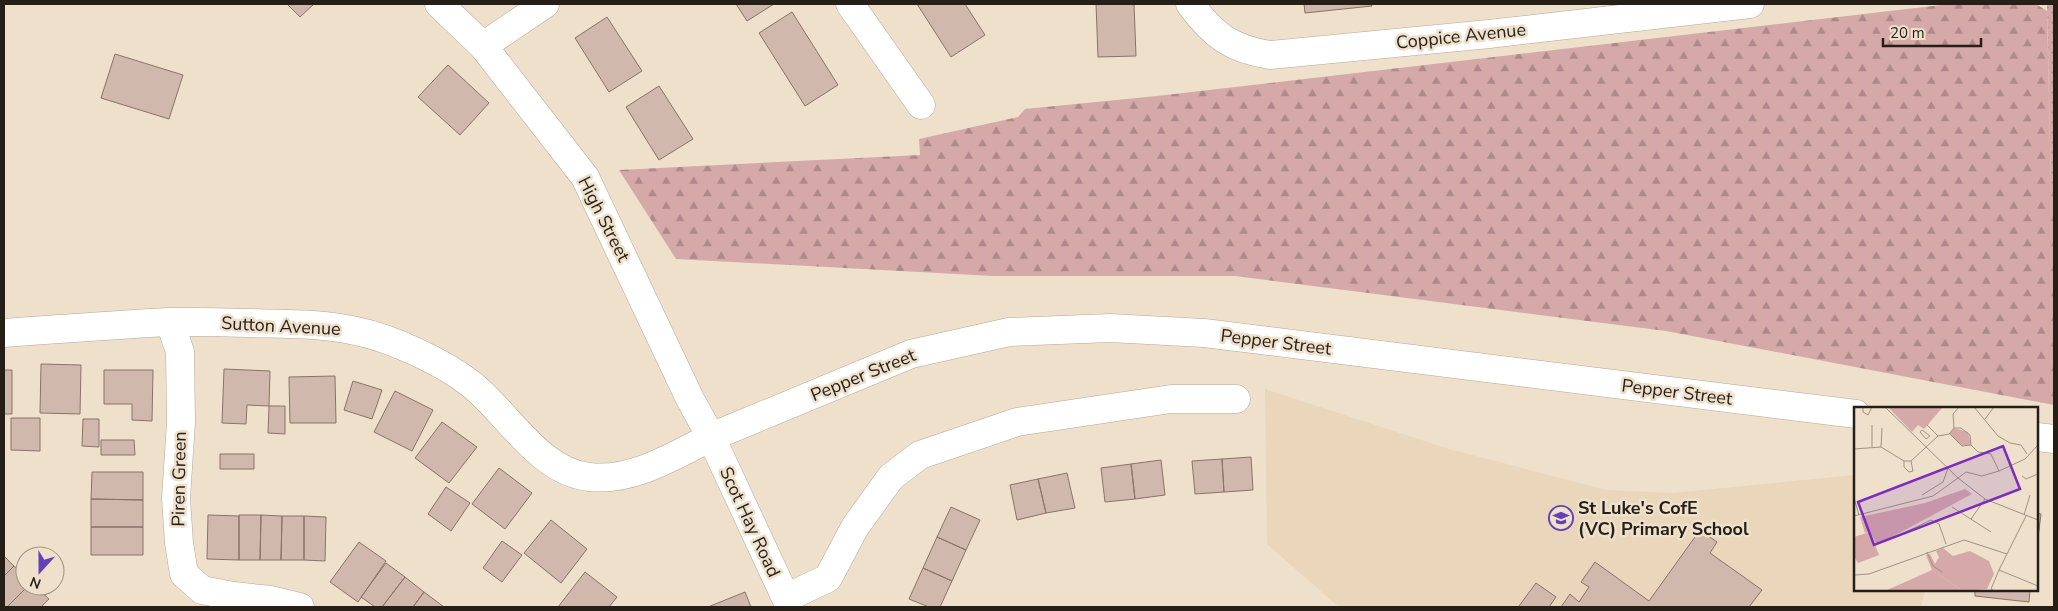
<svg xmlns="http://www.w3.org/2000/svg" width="2058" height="611" font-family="'Nunito Sans',sans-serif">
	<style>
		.built { fill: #e9d6bb }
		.grass { fill: url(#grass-dots) }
		.forest { fill: url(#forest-firs) }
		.building { fill: #d0b8ac; stroke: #897368 }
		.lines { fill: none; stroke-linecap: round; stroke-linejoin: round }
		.minor-casing { stroke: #b5a794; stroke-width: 29 }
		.major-casing { stroke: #b5a794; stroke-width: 29 }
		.minor { stroke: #fff; stroke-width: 28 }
		.major { stroke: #fff; stroke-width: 28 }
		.labels { text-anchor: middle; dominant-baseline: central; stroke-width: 5; stroke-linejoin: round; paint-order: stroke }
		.street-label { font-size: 18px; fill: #251f18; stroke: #eee0cb }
		.poi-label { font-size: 18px; font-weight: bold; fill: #251f18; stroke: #eee0cb; text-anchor: start }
		.inset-road { fill: none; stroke: #9e9383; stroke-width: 1 }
		.view { fill: #7b2cbf; fill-opacity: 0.15; stroke: #7b2cbf; stroke-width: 2.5 }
		.inset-edge { fill: none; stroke: #251f18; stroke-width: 2.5 }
	</style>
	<defs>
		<pattern id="grass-dots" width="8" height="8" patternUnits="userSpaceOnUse" patternTransform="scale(1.25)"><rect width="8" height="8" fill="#d6a9a9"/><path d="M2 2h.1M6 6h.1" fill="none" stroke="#ad8989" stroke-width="1.8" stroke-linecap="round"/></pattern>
		<pattern id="forest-firs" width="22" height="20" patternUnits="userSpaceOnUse" patternTransform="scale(1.25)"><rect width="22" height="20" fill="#d6a9a9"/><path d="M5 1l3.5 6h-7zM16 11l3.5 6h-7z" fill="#ad8989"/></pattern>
	</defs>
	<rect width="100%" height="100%" fill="#eee0cb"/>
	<path class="built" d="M1265,389L1449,449L1606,490L1672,493L1855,475L1856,590H1925L1921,607H1339L1267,544Z"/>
	<path class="grass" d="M2047,4H2054V188H2051Z"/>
	<path class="forest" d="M1950,4H2036L2047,11L2051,187L2054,188V405L1666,331L1235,276H993L676,259L619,170L920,155L919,139L1018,117L1025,109L1157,96Z"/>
	<path class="building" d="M287,4H314L300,17Z
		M736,4H774L747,21Z
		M917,4H965L985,35L951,57Z
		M1096,4H1134L1136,56L1098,57Z
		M1304,4H1371L1372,6L1305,13Z
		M792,12L838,85L805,106L759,33Z
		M607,17L642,71L609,92L575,38Z
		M115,54L183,75L169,119L101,98Z
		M448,65L489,103L460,135L418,97Z
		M659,86L693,139L659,160L626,107Z
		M41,364L81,365L80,414L40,413Z
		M224,369L270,371L269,406L247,405L246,424L222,423Z
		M4,370H12V414H4Z
		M104,370H153L152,421L132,420V404H104Z
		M335,376L336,423H290L289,377Z
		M353,381L382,390L372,419L344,410Z
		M395,391L433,410L412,451L374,432Z
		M269,406H285V434L268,433Z
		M11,418H40V451L11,450Z
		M83,419H99V447L82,446Z
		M442,422L477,447L449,483L415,458Z
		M101,440H134L135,455H101Z
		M220,454H254V469H220Z
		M1251,457L1253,490L1224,492L1222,459Z
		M1222,459L1224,492L1195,494L1192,461Z
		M1161,460L1165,495L1135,499L1131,464Z
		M1131,464L1135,499L1105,502L1101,468Z
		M499,468L532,493L505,529L472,504Z
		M92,472H143V500L91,499Z
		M1067,473L1075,508L1046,513L1038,479Z
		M1038,479L1046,513L1017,520L1010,485Z
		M446,487L470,503L451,531L428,514Z
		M91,499L143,500V527H91Z
		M951,507L980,520L966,550L937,537Z
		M2037,513L2041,514L2037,546Z
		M208,515L239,516V560L207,559Z
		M239,515H261L260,560H239Z
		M261,515L282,516L281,560H260Z
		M282,516H304V560H281Z
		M304,516L326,517L325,561L304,560Z
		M551,520L587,549L561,583L524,553Z
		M91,527H143V555H91Z
		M1700,530L1717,542L1710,553L1762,590L1749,607H1561L1570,594L1579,602L1589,587L1581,582L1595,562L1649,601Z
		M937,537L966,550L952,581L923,568Z
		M502,541L522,555L502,582L483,568Z
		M359,542L386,561L358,602L330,582Z
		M4,556L14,566L4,576Z
		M386,563L405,577L382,607H375L361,597Z
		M14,566L25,577V586H28L7,607H4V576Z
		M923,568L952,581L940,607H929L909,599Z
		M585,572L617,597L609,607H558Z
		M405,577L424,592L413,607H382Z
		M1536,583L1556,597L1549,607H1521L1519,606Z
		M28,586H35L49,599L41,607H7Z
		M1975,590H2030L2029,602L1975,596Z
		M424,592L444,607H413Z
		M745,592L751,607H708Z"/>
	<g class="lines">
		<defs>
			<path id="minor" d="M850,4L921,105
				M1190,4C1213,35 1231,49 1270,55L1489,34L1750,4
				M483,46L545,4
				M170,322L180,352L181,422L176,498L179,543L184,574L202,590L233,596L271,600L300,607
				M4,333C59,329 114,325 169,322C195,321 223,323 249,323C285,324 321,323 356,331C391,338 443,362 471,384C508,413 538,471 589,477C632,482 674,456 711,437L790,607
				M786,598L828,578L855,527L891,477L920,455L1017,422L1171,399H1236"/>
			<path id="major" d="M439,4L483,46L585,177L690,399L711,437L911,354L1009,332L1110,328L1204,333L1856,414
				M2037,437L2054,439"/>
		</defs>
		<use href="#minor" class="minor-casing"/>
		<use href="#major" class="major-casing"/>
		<use href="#minor" class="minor"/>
		<use href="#major" class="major"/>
	</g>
	<defs>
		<symbol id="school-ring" viewBox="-11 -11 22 22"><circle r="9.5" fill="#eee0cb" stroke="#6441b9" stroke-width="1.5"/><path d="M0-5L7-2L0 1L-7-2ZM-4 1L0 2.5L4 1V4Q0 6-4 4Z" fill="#6441b9"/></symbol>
	</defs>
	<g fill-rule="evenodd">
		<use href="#school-ring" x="1547" y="504" width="28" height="28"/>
	</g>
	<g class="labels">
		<g class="street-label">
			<text transform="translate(1461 36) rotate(-6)">Coppice Avenue</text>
			<text transform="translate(604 219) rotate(63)">High Street</text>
			<text transform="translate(281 326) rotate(3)">Sutton Avenue</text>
			<text transform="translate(1276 342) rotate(7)">Pepper Street</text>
			<text transform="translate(863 375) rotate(-22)">Pepper Street</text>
			<text transform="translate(1677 392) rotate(7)">Pepper Street</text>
			<text transform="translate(179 479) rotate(-89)">Piren Green</text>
			<text transform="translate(750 522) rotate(65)">Scot Hay Road</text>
		</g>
		<g class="poi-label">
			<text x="1578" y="508">St Luke's CofE<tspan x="1578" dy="21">(VC) Primary School</tspan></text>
		</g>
	</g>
	<g transform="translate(1854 407)">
		<rect width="184" height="184" fill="#eee0cb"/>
		<path d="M16,125L25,148L4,156L0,149V130ZM78,163L109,184H31Z" fill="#d6a9a9"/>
		<path d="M111,82L118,87L23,138L16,125L11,126L6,110L71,96Z" fill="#d6a9a9"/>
		<path d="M34,0H89L70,22L64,18L58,25ZM100,21L114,25L117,38L108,39L95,27Z" fill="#d6a9a9"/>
		<path d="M89,141L99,149L116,144L135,154L140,167L133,182L109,184L78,163L72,148L76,147L81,157L85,150L82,144Z" fill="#d6a9a9"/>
		<path class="inset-road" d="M9,0V5L14,8L18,0M31,0L104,71L112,65L128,69L145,64L171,52L184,38M120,0L144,29L156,36L167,38L173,47M131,12L140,0M18,18V40M73,18L84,29M100,21H107L116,28L117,38L124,45L137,47L145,64M68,23L76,29L72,32L66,25ZM96,27L108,39L117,38M27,40L28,21M0,42L27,40L50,54H57L84,29L95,27L100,21L99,7L105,0M50,54V60L55,65L59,64L57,54M168,69L172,72L184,67M68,88L89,75L94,61M0,91L5,108M98,100L137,125M170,108L176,88M0,109L79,89L104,71L131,92L184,113M172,109L145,163L184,179M117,112L131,92M39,131L77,113L85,117L92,137M73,145L79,159L88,165M0,168L15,167L110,133L153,147M139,183L137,182L145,163"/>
		<path class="view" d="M149,39L166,82L20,138L4,95Z"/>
		<rect width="184" height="184" class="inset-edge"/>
	</g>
	<rect width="2058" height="611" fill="none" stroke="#251f18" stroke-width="10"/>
	<g transform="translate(40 571) rotate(201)"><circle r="24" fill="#eee0cb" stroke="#9e9383"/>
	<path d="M0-4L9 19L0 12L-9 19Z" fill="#6441b9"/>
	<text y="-8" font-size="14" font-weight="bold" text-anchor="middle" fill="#251f18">N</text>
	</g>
	<path d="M1883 38v8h98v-8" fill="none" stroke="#251f18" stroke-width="2.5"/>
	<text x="1890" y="38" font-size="15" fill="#251f18" stroke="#eee0cb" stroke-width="4" paint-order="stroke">20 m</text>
</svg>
